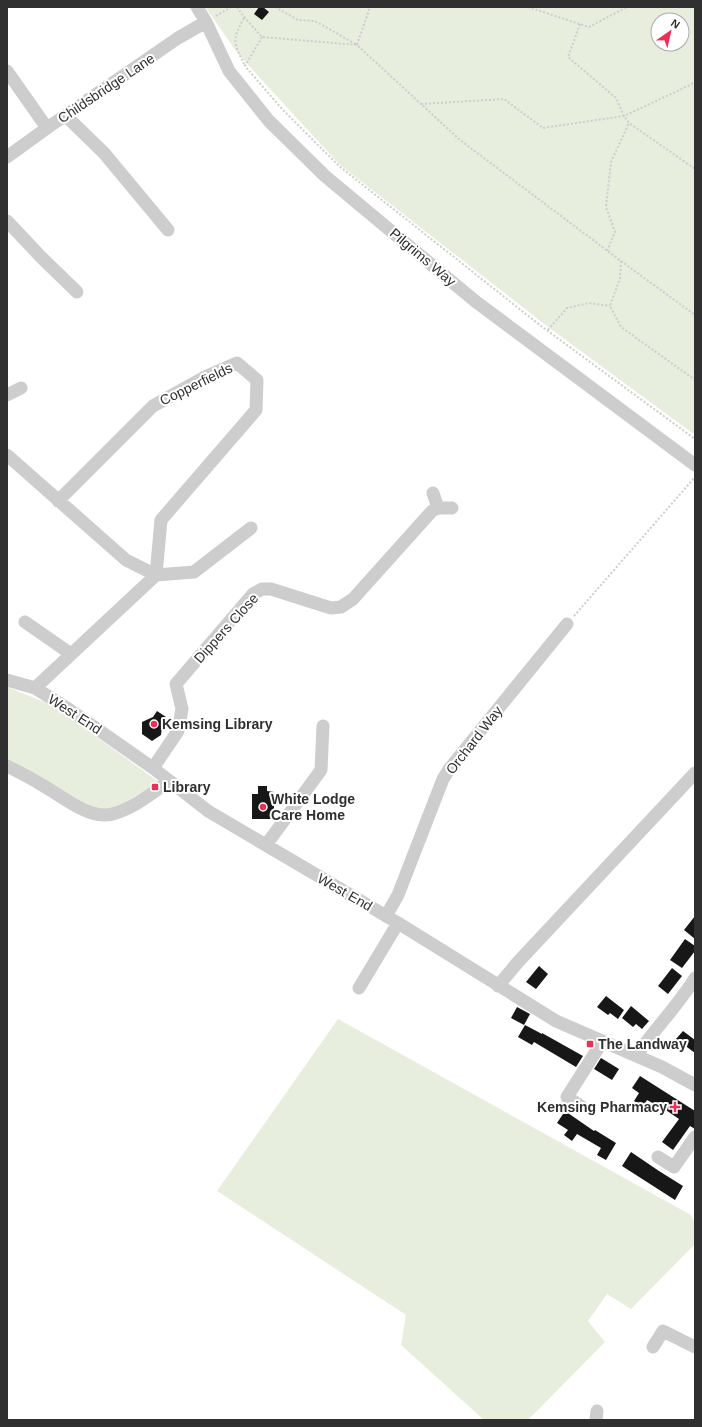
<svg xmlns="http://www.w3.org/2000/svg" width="702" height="1427" font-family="Arial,sans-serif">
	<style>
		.green { fill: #e8eede; fill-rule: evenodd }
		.building { fill: #171717 }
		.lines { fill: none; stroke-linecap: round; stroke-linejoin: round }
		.path { stroke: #cdcdcd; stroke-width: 2; stroke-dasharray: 2 2; stroke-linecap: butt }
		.minor { stroke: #cdcdcd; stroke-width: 13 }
		.poi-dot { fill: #eb2f56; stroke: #fff; stroke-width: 1.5 }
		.labels { text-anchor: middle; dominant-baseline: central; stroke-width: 4; stroke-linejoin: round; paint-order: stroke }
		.street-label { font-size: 14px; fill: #303030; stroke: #fff }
		.poi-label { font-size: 14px; font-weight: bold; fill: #303030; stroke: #fff; text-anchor: start }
	</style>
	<rect width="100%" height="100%" fill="#fff"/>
	<path class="green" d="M208,7H695V435L548,327L339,164L238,54L206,8ZM658,20H682V44H658Z
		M7,687L52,705L159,782L111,811L89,810L7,764Z
		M338,1019L691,1215L695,1224V1244L631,1309L607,1294L588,1321L605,1342L528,1420H484L401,1345L406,1315L217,1191Z"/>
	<path class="building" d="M259,7H263L269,12L262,20L254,14Z
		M157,711L166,717L165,726L162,727L161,735L152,741L142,734V722L153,717Z
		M258,786H267V791L274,792V819H252V794H258Z
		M695,916V939L684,930Z
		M685,939L695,946V951L682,968L670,960Z
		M539,966L548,974L536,989L526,982Z
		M672,968L682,976L668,994L658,986Z
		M606,996L624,1010L618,1019L610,1013L608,1015L597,1007Z
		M631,1006L649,1021L642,1029L636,1024L633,1027L622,1018Z
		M517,1007L530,1014L524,1025L511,1018Z
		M525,1025L542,1034V1033L583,1056L576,1067L534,1042L532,1045L518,1037Z
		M683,1031L695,1040V1053L676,1039Z
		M601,1058L619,1069L612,1080L594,1069Z
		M640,1076L695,1111V1129L690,1126L673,1150L662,1142L679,1119L657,1104L656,1105L647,1100L643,1107L634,1101L639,1093L632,1088Z
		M565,1111L594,1131L595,1130L616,1143L606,1160L597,1155L601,1148L577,1134L572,1141L564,1135L568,1130L557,1123Z
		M631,1152L659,1171L683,1186L675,1200L622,1166Z"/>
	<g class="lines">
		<path class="path" d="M237,7L245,18L262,37L357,45L460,140L621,261L695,315
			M275,7L298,20L315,21L357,45L370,7
			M528,7L589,27L627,7
			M216,16L231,7
			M244,18C231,41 234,43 245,66
			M580,24L568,57L616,98L624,116L629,123L695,169
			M262,37L245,66L282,109L339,166L541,326L695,439
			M421,104L504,99L543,128L624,116L690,85L695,82
			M607,251L615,232L606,207L611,162L629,123
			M621,261L620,278L610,306L621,327L695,380
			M548,330L567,308L589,303L610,306
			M574,616L695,477"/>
		<path class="minor" d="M197,7L206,22L229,71L269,121L325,176L475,301L695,465
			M7,71L47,128
			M66,116L104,153L168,230
			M7,157L47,128L178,38L206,22
			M7,221L41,257L77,292
			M7,395L21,388
			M7,455L126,560L156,575L35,688
			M433,493L438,508
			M58,501L153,406L205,377L237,363L257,380L256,410L161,520L156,575L194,572L251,528
			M25,622L71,654
			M7,680L35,688L70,710L153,768L208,811L398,923L556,1021L662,1067L695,1085
			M7,766C19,772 31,778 42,785C60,795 85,816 105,815C126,814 153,793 169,781
			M153,768L178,731L182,709L176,684L253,594L262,589H271L331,608L341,607L353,599L432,511L438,508H452
			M266,845L321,770L323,726
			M386,916L398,895L443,779L450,768L567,624
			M498,986L518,962L695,773
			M359,988L398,923
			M637,1055C655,1028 678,1006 695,978
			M582,1107L567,1097L602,1042
			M658,1157L674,1167L695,1137
			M653,1347L663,1331L695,1347
			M596,1420L597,1411"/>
	</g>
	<g class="poi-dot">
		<circle cx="154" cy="724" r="4"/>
		<rect x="151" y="783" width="8" height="8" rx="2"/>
		<circle cx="263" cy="807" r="4"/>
		<rect x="586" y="1040" width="8" height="8" rx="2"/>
		<path d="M673 1101h4v4h4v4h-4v4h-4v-4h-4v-4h4z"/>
	</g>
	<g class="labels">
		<g class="street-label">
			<text transform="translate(106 88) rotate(-34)">Childsbridge Lane</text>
			<text transform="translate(423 257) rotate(40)">Pilgrims Way</text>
			<text transform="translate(196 384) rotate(-26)">Copperfields</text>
			<text transform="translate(226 628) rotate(-48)">Dippers Close</text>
			<text transform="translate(75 714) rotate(33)">West End</text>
			<text transform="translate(474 740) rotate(-52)">Orchard Way</text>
			<text transform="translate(345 892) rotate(30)">West End</text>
		</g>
		<g class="poi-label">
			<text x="162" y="724">Kemsing Library</text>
			<text x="163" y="787">Library</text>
			<text x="271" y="799">White Lodge<tspan x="271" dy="16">Care Home</tspan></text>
			<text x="598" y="1044">The Landway</text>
			<text x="667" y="1107" text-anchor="end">Kemsing Pharmacy</text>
		</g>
	</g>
	<rect width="702" height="1427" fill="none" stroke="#303030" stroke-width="16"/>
	<g transform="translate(670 32) rotate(34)"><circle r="19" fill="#ffffff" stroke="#acacac"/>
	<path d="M0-3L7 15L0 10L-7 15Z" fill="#eb2f56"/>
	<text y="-6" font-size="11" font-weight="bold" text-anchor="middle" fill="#303030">N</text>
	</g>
</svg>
